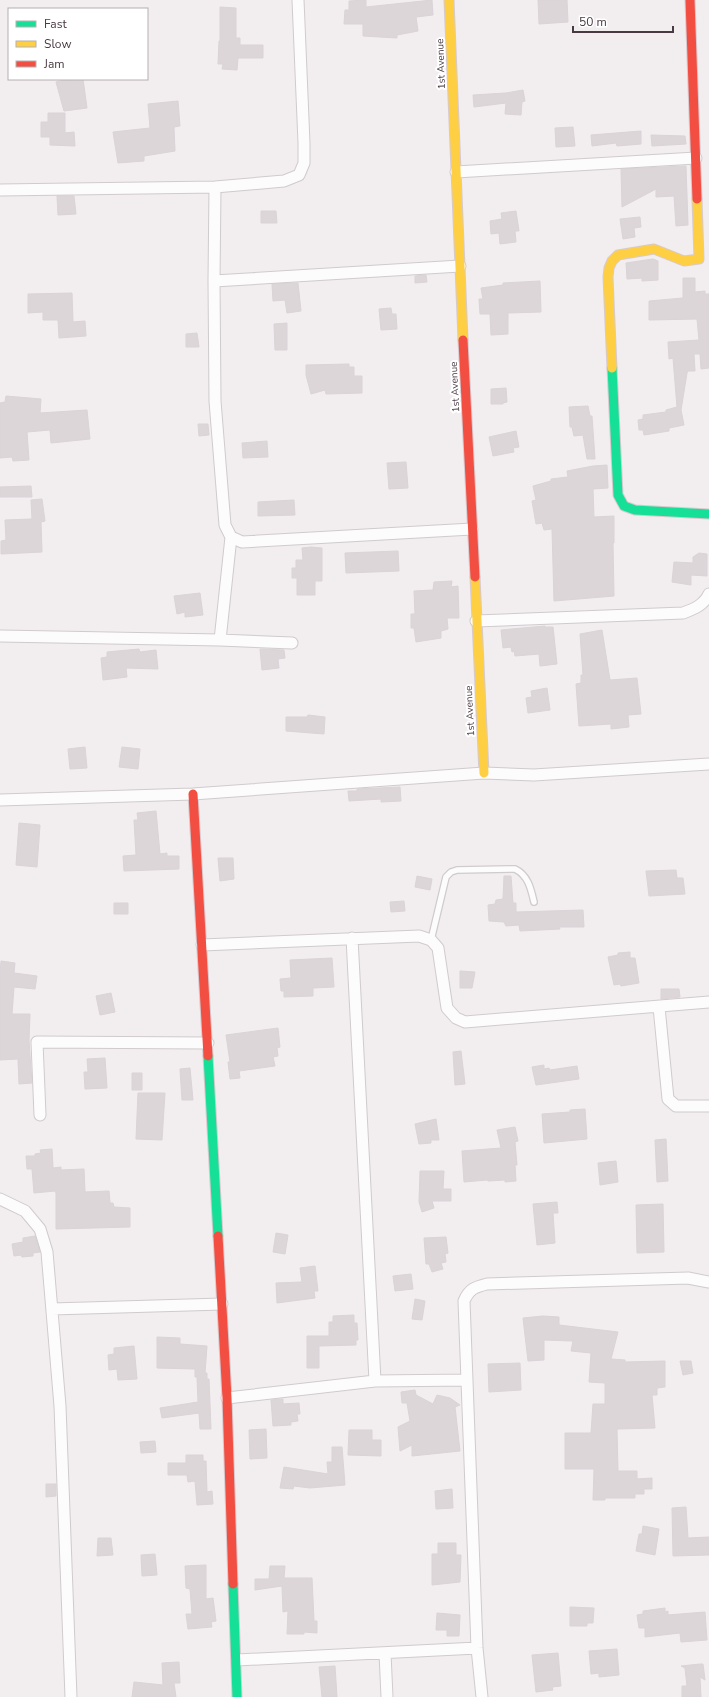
<svg xmlns="http://www.w3.org/2000/svg" width="709" height="1697" font-family="'Nunito Sans',sans-serif">
	<style>
		.building { fill: #dcd6d9; stroke: #dad3d7 }
		.lines { fill: none; stroke-linecap: round; stroke-linejoin: round }
		.lane-casing { stroke: #d0cbcd; stroke-width: 8 }
		.street-casing { stroke: #d0cbcd; stroke-width: 13 }
		.fast-casing { stroke: #d7cacf; stroke-width: 11 }
		.slow-casing { stroke: #d7cacf; stroke-width: 11 }
		.jam-casing { stroke: #d7cacf; stroke-width: 11 }
		.lane { stroke: #fdfcfd; stroke-width: 5.5 }
		.street { stroke: #fdfcfd; stroke-width: 11 }
		.fast { stroke: #16e098; stroke-width: 9 }
		.slow { stroke: #ffcf43; stroke-width: 9 }
		.jam { stroke: #f24e42; stroke-width: 9 }
		.labels { text-anchor: middle; dominant-baseline: central; stroke-width: 4; stroke-linejoin: round; paint-order: stroke }
		.street-label { font-size: 10px; fill: #483942; stroke: #fff }
	</style>
	<rect width="100%" height="100%" fill="#f2edef"/>
	<path class="building" d="M366,0V7L432,0L433,15L416,17L418,31L397,35V38L363,36V24H344L345,10H349V1Z
		M538,0H567L568,22L539,24Z
		M220,7L236,8V38H240V45H263V58H238L237,70L222,69L223,64H218L219,41H220Z
		M68,79H83L87,108L64,111L56,82Z
		M523,90L525,101L522,102L521,115L505,114L506,103L474,107L473,95L506,93Z
		M178,101L180,126L174,127L175,151L144,156V161L118,163L113,132L150,128L148,104Z
		M48,113H65V133L74,132L75,146L50,145V137H41V122H48Z
		M573,127L575,146L556,147L555,128Z
		M641,131V144L617,146L616,143L592,146L591,135Z
		M651,135L685,136L686,144L652,146Z
		M686,166L688,225L676,226L674,196L656,197V189L622,207L621,169Z
		M57,196H74L76,214L58,215Z
		M261,211H276L277,223H261Z
		M516,211L519,231H515L516,242L500,244L499,233L491,234L490,221L502,219L501,213Z
		M640,217L641,227L634,228L635,237L623,239L620,219Z
		M653,259L658,261V280L642,281V278L627,279L626,263Z
		M426,275L427,282L415,283V276Z
		M683,278H695V292L705,291V294H709V368L701,369L700,354H694L695,371H688L687,373L681,410L684,425L669,428V431L644,435L643,430H639L638,420L643,419V415L666,412V410L677,407L673,358L669,359L668,342L699,340L697,319L649,320V301L683,298Z
		M540,281L541,312L508,313V334L491,335L490,314H480L479,299H483L481,288L503,285V283Z
		M298,283L301,311L287,313L285,300L273,301L272,284Z
		M72,293L73,322L85,321L86,336L59,338L58,320H43V312L28,313V294Z
		M391,308L392,314H396L397,329L381,330L379,309Z
		M287,323V350H275L274,324Z
		M197,333L199,347H186V334Z
		M349,364V367H354V376H362V393L326,394L325,390L311,394L306,375V365Z
		M506,388L507,402L503,403V404H491V389Z
		M6,396L41,399L40,413L87,410L90,439L51,443L50,430L27,432L29,460L13,461L12,457L0,458V403L5,402Z
		M588,406L590,416H592L595,459H587L583,435L574,436L572,427H570L569,407Z
		M198,424H208L209,435L199,436Z
		M516,431L519,447L513,448L514,452L493,456L489,437Z
		M267,441L268,457L243,458L242,443Z
		M406,462L408,488L389,489L387,463Z
		M607,465L608,488L593,489L594,517L614,516V543H613L614,596L554,601L552,529L544,530L542,523L536,524L532,501L536,500L533,486L551,481V479L568,477L567,471L593,466Z
		M31,486L32,497H0V487Z
		M42,499L45,521L41,522L42,552L1,554V541L6,540L5,520L32,519L31,500Z
		M294,500L295,515L258,516V502Z
		M311,547L322,548V581H315V595H297V578H292V568H296V560H303L302,548Z
		M398,551L399,571L346,573L345,553Z
		M699,553L707,554V576L691,575V585L672,582L674,562L693,563V557Z
		M452,581L451,587L458,586L459,618H447L448,629L441,631V638L416,642L414,628H411V614H415L414,591L433,590L434,582Z
		M200,593L203,615L185,617V612L177,614L174,596Z
		M545,626V627H553L557,664L540,666L539,654L515,656L514,651L512,652L511,647L503,648L501,630Z
		M602,630L610,680L637,678L641,714L628,715L629,727L611,729V724L579,726L576,684L581,683V675H583L580,634Z
		M139,649L140,652L156,650L158,669L126,668L127,677L103,680L101,658L107,657V652Z
		M260,649L284,650L285,658L278,659L279,668L262,670Z
		M547,688L550,710L528,713L526,698L532,697L531,691Z
		M308,715L325,717L324,734L286,731V717H307Z
		M85,747L87,768L70,769L68,749Z
		M122,747L140,749L138,769L119,767Z
		M400,787L401,801L381,802V799L349,801L348,791H357V789Z
		M156,811L160,854L167,853V856H179V869L124,871L123,856L136,855L134,820H138L137,813Z
		M19,823L40,825L37,867L16,865Z
		M218,858H233L234,879L220,881Z
		M676,870L677,878H683L685,894L649,896L646,871Z
		M417,876L432,879L430,890L415,887Z
		M504,876H511L513,903H516V912L583,910L584,927H559L560,929L520,931L519,925L506,926L504,922L489,921L488,905L495,904L496,900L503,899Z
		M404,901L405,911L391,912L390,902Z
		M114,903H128V914H114Z
		M630,952V958H635L639,983L621,986L620,984L614,985L608,957L618,955V953Z
		M332,958L334,987L313,988V996L284,997V991H281L280,979L291,978L290,960Z
		M1,961L15,963L14,973L37,976L35,989L14,987L12,1014H30L29,1041L32,1083L19,1084L18,1059L0,1060V973Z
		M460,971L475,972L472,988H460Z
		M661,989H679L680,997L661,999Z
		M111,993L115,1012L100,1015L96,996Z
		M278,1028L280,1047L277,1048L278,1056L273,1057L275,1066L239,1071L240,1078L230,1079L228,1062H230L226,1035Z
		M461,1051L465,1084L455,1085L453,1052Z
		M105,1058L107,1088L85,1089L84,1072H88L87,1059Z
		M544,1065V1069L549,1068L550,1070L577,1066L579,1079L536,1085L532,1067Z
		M190,1068L193,1100H182L180,1069Z
		M132,1073H142V1090H132Z
		M138,1093H165L162,1140L136,1139Z
		M585,1109L587,1139L544,1143L542,1114L570,1112V1110Z
		M436,1119L439,1140H431V1143L419,1144L415,1124Z
		M515,1127L518,1141L515,1142L517,1165H515L516,1181L505,1182V1180L488,1181L487,1180L464,1182L462,1151L501,1148L497,1130Z
		M666,1139L668,1181L657,1182L655,1140Z
		M52,1149L53,1168L61,1167V1170L84,1169L85,1192L109,1191L110,1203H113L114,1207L130,1208V1227L56,1229V1193L55,1191L34,1193L32,1169H27L26,1156H35V1154L41,1153L40,1150Z
		M616,1161L618,1182L600,1185L598,1163Z
		M420,1171H444L443,1189H451V1201H432L434,1208L422,1212L419,1202Z
		M557,1202L558,1213H553L555,1243L537,1245L533,1204Z
		M663,1204L664,1252L637,1253L636,1205Z
		M276,1233L288,1235L285,1254L273,1252Z
		M35,1236L40,1252L33,1253V1256L22,1257L21,1255L14,1256L12,1244L23,1242V1238Z
		M446,1237L448,1253L445,1254L446,1262L441,1263L443,1269L432,1272L429,1264H426L424,1238Z
		M315,1266L318,1291H314L315,1298L277,1303L276,1283L302,1282L300,1268Z
		M411,1274L413,1289L395,1291L393,1276Z
		M415,1299L425,1301L422,1320L412,1319Z
		M354,1315V1323H357L358,1340H356V1345L319,1346V1368H307V1336H329V1322H333V1316Z
		M543,1316L559,1317V1325L618,1332L611,1359L625,1360V1362L665,1361V1387L657,1388V1395H652L655,1428L617,1429L618,1471H637V1479L652,1478V1489H644V1494H635V1498H605V1500H593L594,1469H565V1433H591L593,1404H605V1383L589,1382L591,1353L571,1351L573,1341L544,1340V1360L528,1361L523,1318Z
		M157,1337L180,1338V1344L207,1346L205,1373H207V1379H209L211,1429H200L199,1413L162,1418L160,1408L198,1402L197,1377H195V1369L157,1368Z
		M134,1346L137,1379L118,1380L117,1369L109,1370L108,1355L114,1354V1348Z
		M680,1361H691L693,1373L683,1375Z
		M520,1363L521,1390L489,1392L488,1364Z
		M415,1390L416,1395L433,1404L437,1395L450,1398L460,1405L455,1407L460,1451L412,1456V1445L400,1451L398,1427L410,1421L407,1403H402L401,1392Z
		M283,1399V1404L299,1403L300,1414H297L298,1421L291,1422V1425L273,1426L271,1400Z
		M266,1429L267,1458L250,1459L249,1430Z
		M349,1430H372V1440H381V1456L348,1455Z
		M155,1441L156,1452L141,1453L140,1442Z
		M332,1447H342L345,1485L310,1488L294,1486L293,1489L280,1488L284,1467L328,1474L327,1462H332Z
		M186,1455H203V1461H206L207,1492L212,1491L213,1504L197,1505L195,1481L188,1482L187,1475H168V1463H186Z
		M46,1484H56V1496L46,1497Z
		M452,1489L453,1508L436,1509L435,1491Z
		M686,1507L688,1538L709,1537V1555L673,1556L672,1508Z
		M643,1526L659,1529L655,1555L636,1551L639,1534H642Z
		M98,1538H111L113,1555L97,1556Z
		M438,1543H456V1555H461L460,1582L432,1585V1554H438Z
		M155,1554L157,1575L142,1576L141,1555Z
		M206,1565V1599L213,1598L216,1621L211,1622L212,1627L188,1629L186,1614H192L190,1589L186,1588L185,1566Z
		M270,1566H285L284,1578H312L314,1621H317V1633L304,1632V1634H287L288,1611L283,1612L282,1586L255,1590V1579H269Z
		M570,1607L594,1608L593,1623H587V1626H570Z
		M665,1608V1612L668,1611V1615L705,1612L707,1640L681,1642L680,1633L645,1637V1628H639L637,1615L643,1614V1611Z
		M437,1613L460,1615L459,1636H447V1630H436Z
		M617,1649L619,1675L599,1677V1673L591,1674L589,1651Z
		M558,1653L561,1686L552,1687L553,1690L536,1692L532,1655Z
		M179,1662L180,1683H174L176,1697H132L134,1682L163,1685L162,1663Z
		M700,1664H703L705,1680L700,1677L701,1697H682V1686H687L685,1668L681,1666Z
		M335,1666L337,1697H322L319,1667Z"/>
	<g class="lines">
		<defs>
			<path id="lane" d="M431,940L446,877L451,872L457,870L515,869C528,875 531,889 534,902"/>
			<path id="street" d="M456,172L696,158
				M215,187L214,281L215,401L225,525L231,537L242,542L472,529
				M0,190L215,187L284,181L299,175L304,163V143L298,0
				M214,281L460,266
				M476,621L683,613C694,609 704,605 709,594
				M0,636L220,640L292,643
				M220,640L231,537
				M0,800L193,794L484,773L534,775L709,764
				M202,945L419,936L431,940L438,948L447,1008L456,1018L465,1022L709,1002
				M659,1007L668,1099L676,1106H709
				M40,1115L37,1042L208,1043
				M0,1199L25,1211L40,1229L47,1252L60,1406L71,1697
				M52,1309L222,1304
				M375,1381L467,1380
				M227,1398L375,1381L352,938
				M385,1653L387,1697
				M237,1660L477,1648
				M482,1697L477,1648L464,1301C469,1289 475,1287 487,1284L688,1278L709,1282"/>
			<path id="fast" d="M612,368L618,495L624,506L635,510L709,514
				M208,1056L218,1236
				M233,1584L237,1697"/>
			<path id="slow" d="M449,0L463,340
				M612,368L608,277L609,268L612,261L618,255L654,249L684,261L699,259L697,199
				M475,577L484,773"/>
			<path id="jam" d="M690,0L697,199
				M463,340L475,577
				M193,794L208,1056
				M218,1236L227,1398L233,1584"/>
		</defs>
		<use href="#lane" class="lane-casing"/>
		<use href="#street" class="street-casing"/>
		<use href="#fast" class="fast-casing"/>
		<use href="#slow" class="slow-casing"/>
		<use href="#jam" class="jam-casing"/>
		<use href="#lane" class="lane"/>
		<use href="#street" class="street"/>
		<use href="#fast" class="fast"/>
		<use href="#slow" class="slow"/>
		<use href="#jam" class="jam"/>
	</g>
	<g class="labels">
		<g class="street-label">
			<text transform="translate(441 64) rotate(-92)">1st Avenue</text>
			<text transform="translate(455 387) rotate(-93)">1st Avenue</text>
			<text transform="translate(470 711) rotate(-93)">1st Avenue</text>
		</g>
	</g>
	<rect x="8" y="8" width="140" height="72" fill="#ffffff" stroke="#b6b0b3"/>
	<rect x="16" y="21" width="20" height="6" fill="#16e098" stroke="#b6b0b3"/>
	<text x="44" y="28" font-size="12" fill="#483942">Fast</text>
	<rect x="16" y="41" width="20" height="6" fill="#ffcf43" stroke="#b6b0b3"/>
	<text x="44" y="48" font-size="12" fill="#483942">Slow</text>
	<rect x="16" y="61" width="20" height="6" fill="#f24e42" stroke="#b6b0b3"/>
	<text x="44" y="68" font-size="12" fill="#483942">Jam</text>
	<path d="M573 26v6h100v-6" fill="none" stroke="#483942" stroke-width="2"/>
	<text x="579" y="26" font-size="12" fill="#483942" stroke="#ffffff" stroke-width="3" paint-order="stroke">50 m</text>
</svg>
